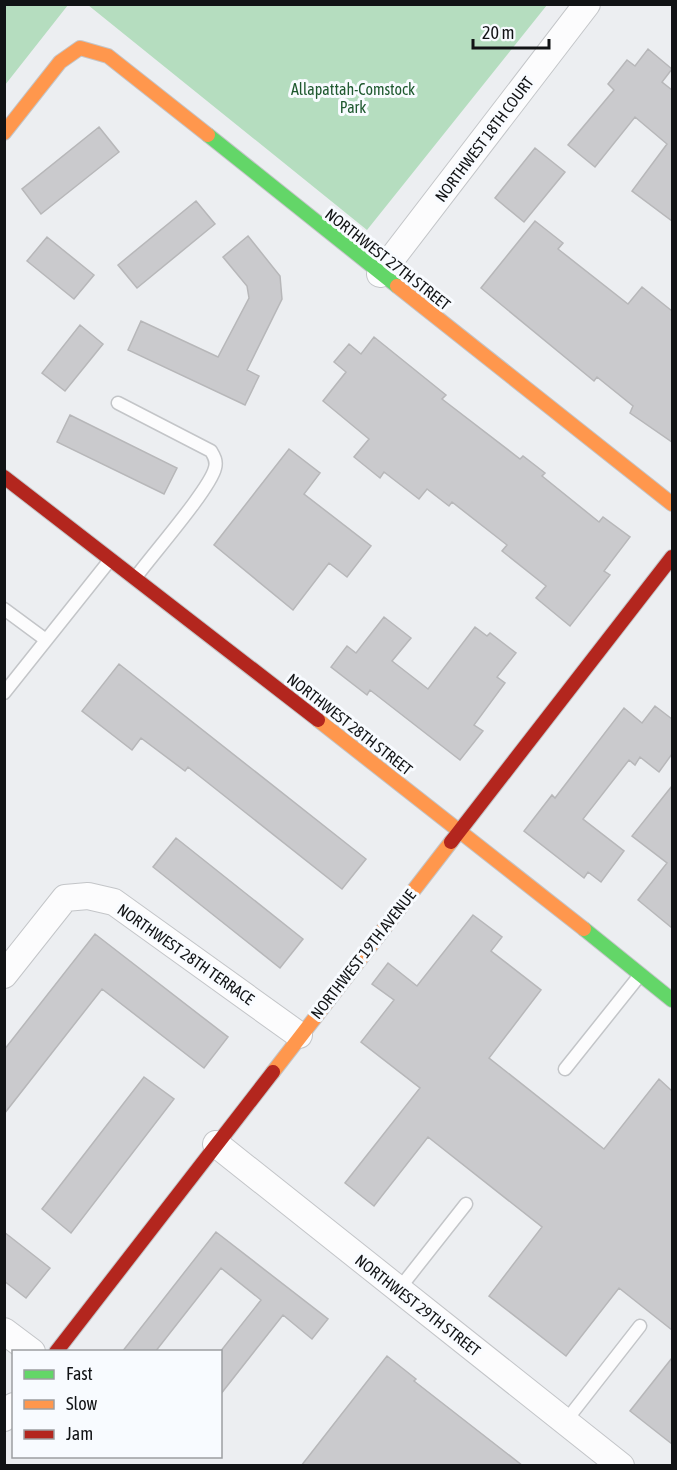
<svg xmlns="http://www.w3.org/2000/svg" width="677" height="1470" font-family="'Asap Condensed',sans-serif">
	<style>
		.green { fill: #b5ddbf }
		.building { fill: #cacacd; stroke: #b7b7b9; stroke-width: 1.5 }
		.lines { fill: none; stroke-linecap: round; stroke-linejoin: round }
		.lane-casing { stroke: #c3c5c8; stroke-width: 15 }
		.street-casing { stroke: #c3c5c8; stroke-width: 28 }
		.fast-casing { stroke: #c3c5c8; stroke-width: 16 }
		.slow-casing { stroke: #c3c5c8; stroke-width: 16 }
		.jam-casing { stroke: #c3c5c8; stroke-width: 16 }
		.lane { stroke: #fcfcfd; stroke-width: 12 }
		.street { stroke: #fcfcfd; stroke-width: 26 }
		.fast { stroke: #63d668; stroke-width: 14 }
		.slow { stroke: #ff974d; stroke-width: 14 }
		.jam { stroke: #b3261e; stroke-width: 14 }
		.labels { text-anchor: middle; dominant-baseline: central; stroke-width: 6; stroke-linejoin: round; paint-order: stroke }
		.park-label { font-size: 16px; fill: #1f592f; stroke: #f8fbff }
		.street-label { font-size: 16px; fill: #111315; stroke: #f8fbff }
	</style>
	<rect width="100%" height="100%" fill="#eceef1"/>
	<path class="green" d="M5,4L68,5L5,85L4,5Z
		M88,5H547L367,230Z"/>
	<path class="building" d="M648,49L672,69L662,82L672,90V221L632,191L667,144L635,117L595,167L568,145L614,90L608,84L627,60L635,66Z
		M99,127L119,152L41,214L22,189Z
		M535,148L565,172L524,222L495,198Z
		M196,201L215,224L137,288L118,265Z
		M535,221L563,243L558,249L628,304L642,287L672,311V442L630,413L633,406L597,377L594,381L481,288Z
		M248,236L280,276L282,299L247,370L259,376L245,405L128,350L141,321L218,357L249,298L247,286L223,257Z
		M47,237L94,275L74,299L27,261Z
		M80,325L103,344L65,391L42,373Z
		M374,337L446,395L442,399L520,459L523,456L545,473L542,476L599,522L603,517L630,537L604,571L610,575L570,626L536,598L546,586L502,551L507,545L452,502L449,506L427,489L419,499L384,472L380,478L354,457L369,439L323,401L346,372L334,362L349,344L361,354Z
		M70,415L177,468L164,494L57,442Z
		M289,449L320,473L304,494L371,546L347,577L329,563L293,610L214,545Z
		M384,617L411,638L392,661L428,689L475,627L487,636L490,633L516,653L497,677L505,683L474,725L483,731L460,760L370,690L367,695L331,667L347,646L356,653Z
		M119,664L366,859L342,889L188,767L185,771L141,738L132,750L82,711Z
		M655,706L672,719V754L659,772L640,757L635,765L629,760L583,819L624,851L601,882L588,872L584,878L524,831L552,795L555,798L624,708L642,723Z
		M672,786V928L638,900L667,863L632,836Z
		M176,838L303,939L280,968L153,867Z
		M473,915L502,937L491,951L541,990L489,1058L604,1149L659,1079L672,1091V1330L619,1288L566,1356L489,1296L542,1227L428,1137L374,1206L345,1183L420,1088L361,1042L394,1000L372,984L388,963L417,986Z
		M95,934L228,1037L204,1068L102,989L4,1114V1050Z
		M144,1077L174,1099L71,1233L42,1209Z
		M4,1232L50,1268L26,1298L4,1281Z
		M216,1232L328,1319L312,1339L283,1315L220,1395V1352L261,1300L221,1268L155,1352H122Z
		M387,1356L416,1379L414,1381L523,1466H301Z
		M672,1358V1444L630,1411Z"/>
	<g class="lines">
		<defs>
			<path id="lane" d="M118,403L211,451C214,456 217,461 215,468C210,489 152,555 136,577
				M4,609L46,640
				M4,693L110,560
				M565,1069L640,975
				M399,1289L466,1204
				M565,1422L640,1326"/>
			<path id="street" d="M380,274L587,4
				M4,975L65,898L88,896L114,902L299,1035
				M216,1144L621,1466
				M4,1331L32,1352
				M4,1418L14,1406"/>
			<path id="fast" d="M208,135L397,286
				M584,929L672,1000"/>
			<path id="slow" d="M4,133L60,62L80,48L108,56L208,135
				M397,286L672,504
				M318,720L584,929
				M273,1072L451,842"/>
			<path id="jam" d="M4,477L318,720
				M451,842L672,557
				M56,1352L273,1072"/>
		</defs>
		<use href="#lane" class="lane-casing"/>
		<use href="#street" class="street-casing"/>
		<use href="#fast" class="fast-casing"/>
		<use href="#slow" class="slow-casing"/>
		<use href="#jam" class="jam-casing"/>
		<use href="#lane" class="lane"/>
		<use href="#street" class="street"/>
		<use href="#fast" class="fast"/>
		<use href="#slow" class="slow"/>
		<use href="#jam" class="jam"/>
	</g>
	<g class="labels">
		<g class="park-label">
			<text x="353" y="89">Allapattah-Comstock<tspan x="353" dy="18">Park</tspan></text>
		</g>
		<g class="street-label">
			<text transform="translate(484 139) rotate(-53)">NORTHWEST 18TH COURT</text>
			<text transform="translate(388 259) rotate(38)">NORTHWEST 27TH STREET</text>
			<text transform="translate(350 724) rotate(38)">NORTHWEST 28TH STREET</text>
			<text transform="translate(186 954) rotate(35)">NORTHWEST 28TH TERRACE</text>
			<text transform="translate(363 954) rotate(-52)">NORTHWEST 19TH AVENUE</text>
			<text transform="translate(418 1305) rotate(38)">NORTHWEST 29TH STREET</text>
		</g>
	</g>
	<rect width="677" height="1470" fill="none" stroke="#111315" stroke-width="12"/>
	<rect x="12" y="1350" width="210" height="108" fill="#f8fbff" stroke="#9c9ea1" stroke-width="1.5"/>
	<rect x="24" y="1370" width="30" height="9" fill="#63d668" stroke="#9c9ea1" stroke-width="1.5"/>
	<text x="66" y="1380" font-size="18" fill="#111315">Fast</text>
	<rect x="24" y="1400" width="30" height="9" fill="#ff974d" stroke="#9c9ea1" stroke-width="1.5"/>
	<text x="66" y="1410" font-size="18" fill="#111315">Slow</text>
	<rect x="24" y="1430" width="30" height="9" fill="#b3261e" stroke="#9c9ea1" stroke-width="1.5"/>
	<text x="66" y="1440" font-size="18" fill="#111315">Jam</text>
	<path d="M473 39v9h76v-9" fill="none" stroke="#111315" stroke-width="3"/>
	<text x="482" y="39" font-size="18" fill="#111315" stroke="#f8fbff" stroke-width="4.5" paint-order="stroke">20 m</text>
</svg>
